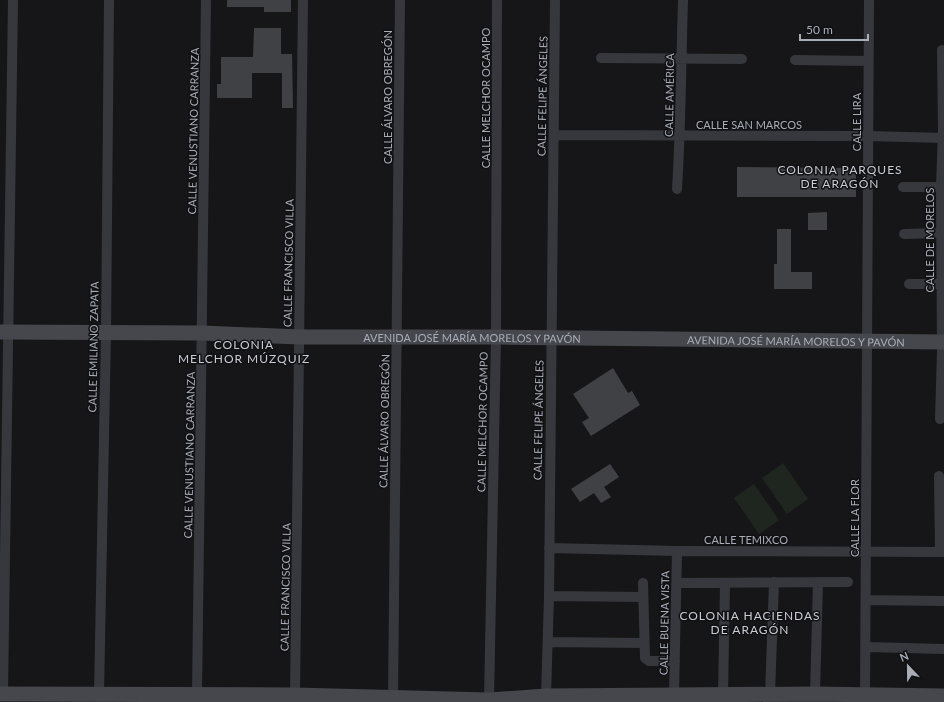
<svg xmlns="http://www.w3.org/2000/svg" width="944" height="702" font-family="Lato,sans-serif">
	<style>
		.green { fill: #1e261f }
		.building { fill: #404145 }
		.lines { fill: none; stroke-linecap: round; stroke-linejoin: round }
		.street { stroke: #37383d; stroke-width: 10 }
		.secondary { stroke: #45474d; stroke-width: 15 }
		.labels { text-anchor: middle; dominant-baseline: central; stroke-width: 3; stroke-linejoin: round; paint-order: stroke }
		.street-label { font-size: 11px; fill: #a8adb8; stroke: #111113 }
		.neighbourhood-label { font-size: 12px; letter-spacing: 1px; fill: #c9ccd4; stroke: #111113 }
	</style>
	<rect width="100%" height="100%" fill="#161618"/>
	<path class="green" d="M783,463L808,499L787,514L762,478Z
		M754,484L779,520L759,534L734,498Z"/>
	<path class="building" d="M227,0H291V12H264V7H227Z
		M254,28H281V54H292L293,108H282V73H252V98H217V84H221V57H253Z
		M737,167L856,168V197H737Z
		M827,212V230H808V213Z
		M777,229H791V272H812V289H774V264H777Z
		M613,368L628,393L632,391L640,405L591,436L582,422L589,418L573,394Z
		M610,464L619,477L604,487L611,497L601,503L594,493L580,502L571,489Z"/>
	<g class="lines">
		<path class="street" d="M601,58L742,59
			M795,60L868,61
			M554,135L868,136L944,138
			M903,187H944
			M677,189C681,126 681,63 683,0
			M904,234L944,233
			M909,284H944
			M940,419L942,352L941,187L943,131L942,50
			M939,476L940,552
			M549,548L677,551L944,552
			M643,583L645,658L649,661H675
			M677,583L848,582
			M549,596L643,597
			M866,600L944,601
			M548,642L644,643
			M866,647L944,649
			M3,694L13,0
			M99,694L106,333L109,0
			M197,694L206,0
			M815,694L818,582
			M295,695L303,0
			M674,695L677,551
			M723,695L725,583
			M770,695L774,582
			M865,695L869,0
			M546,696L549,596L555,0
			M393,698L400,0
			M489,700L496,337L497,0"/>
		<g class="secondary">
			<path id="s1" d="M0,332L202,333L300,337H496L944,342"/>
			<path d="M0,694L295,695L489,700L546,696L674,695L815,694L944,696"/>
		</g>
	</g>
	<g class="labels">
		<g class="street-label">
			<text transform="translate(669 95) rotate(-89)">CALLE AMÉRICA</text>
			<text transform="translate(542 96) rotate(-89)">CALLE FELIPE ÁNGELES</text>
			<text transform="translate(387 97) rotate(-90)">CALLE ÁLVARO OBREGÓN</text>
			<text transform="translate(485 98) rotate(-90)">CALLE MELCHOR OCAMPO</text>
			<text transform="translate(856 122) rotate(-90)">CALLE LIRA</text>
			<text x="749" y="124">CALLE SAN MARCOS</text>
			<text transform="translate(193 131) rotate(-89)">CALLE VENUSTIANO CARRANZA</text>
			<text transform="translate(929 240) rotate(-90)">CALLE DE MORELOS</text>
			<text transform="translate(288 263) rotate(-89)">CALLE FRANCISCO VILLA</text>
			<text stroke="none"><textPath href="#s1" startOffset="472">AVENIDA JOSÉ MARÍA MORELOS Y PAVÓN</textPath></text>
			<text stroke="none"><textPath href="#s1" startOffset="796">AVENIDA JOSÉ MARÍA MORELOS Y PAVÓN</textPath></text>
			<text transform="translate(93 347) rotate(-89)">CALLE EMILIANO ZAPATA</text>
			<text transform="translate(538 420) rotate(-89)">CALLE FELIPE ÁNGELES</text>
			<text transform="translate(384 421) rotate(-89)">CALLE ÁLVARO OBREGÓN</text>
			<text transform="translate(482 422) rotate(-89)">CALLE MELCHOR OCAMPO</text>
			<text transform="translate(189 455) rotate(-89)">CALLE VENUSTIANO CARRANZA</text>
			<text transform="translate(854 518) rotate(-90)">CALLE LA FLOR</text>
			<text x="746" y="539">CALLE TEMIXCO</text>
			<text transform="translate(285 587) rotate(-89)">CALLE FRANCISCO VILLA</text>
			<text transform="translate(664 623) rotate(-89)">CALLE BUENA VISTA</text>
		</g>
		<g class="neighbourhood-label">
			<text x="840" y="169">COLONIA PARQUES<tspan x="840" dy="14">DE ARAGÓN</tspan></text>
			<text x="244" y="344">COLONIA<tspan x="244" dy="14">MELCHOR MÚZQUIZ</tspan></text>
			<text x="750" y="615">COLONIA HACIENDAS<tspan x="750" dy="14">DE ARAGÓN</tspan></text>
		</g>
	</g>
	<g transform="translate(908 666) rotate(338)" stroke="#111113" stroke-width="3" paint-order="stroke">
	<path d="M0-3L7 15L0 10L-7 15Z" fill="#a8adb8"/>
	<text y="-6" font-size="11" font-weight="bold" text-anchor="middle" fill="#a8adb8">N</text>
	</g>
	<path d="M800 34v6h68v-6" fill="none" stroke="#a8adb8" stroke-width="2"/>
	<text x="806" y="34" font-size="12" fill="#a8adb8" stroke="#111113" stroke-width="3" paint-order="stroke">50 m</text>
</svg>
